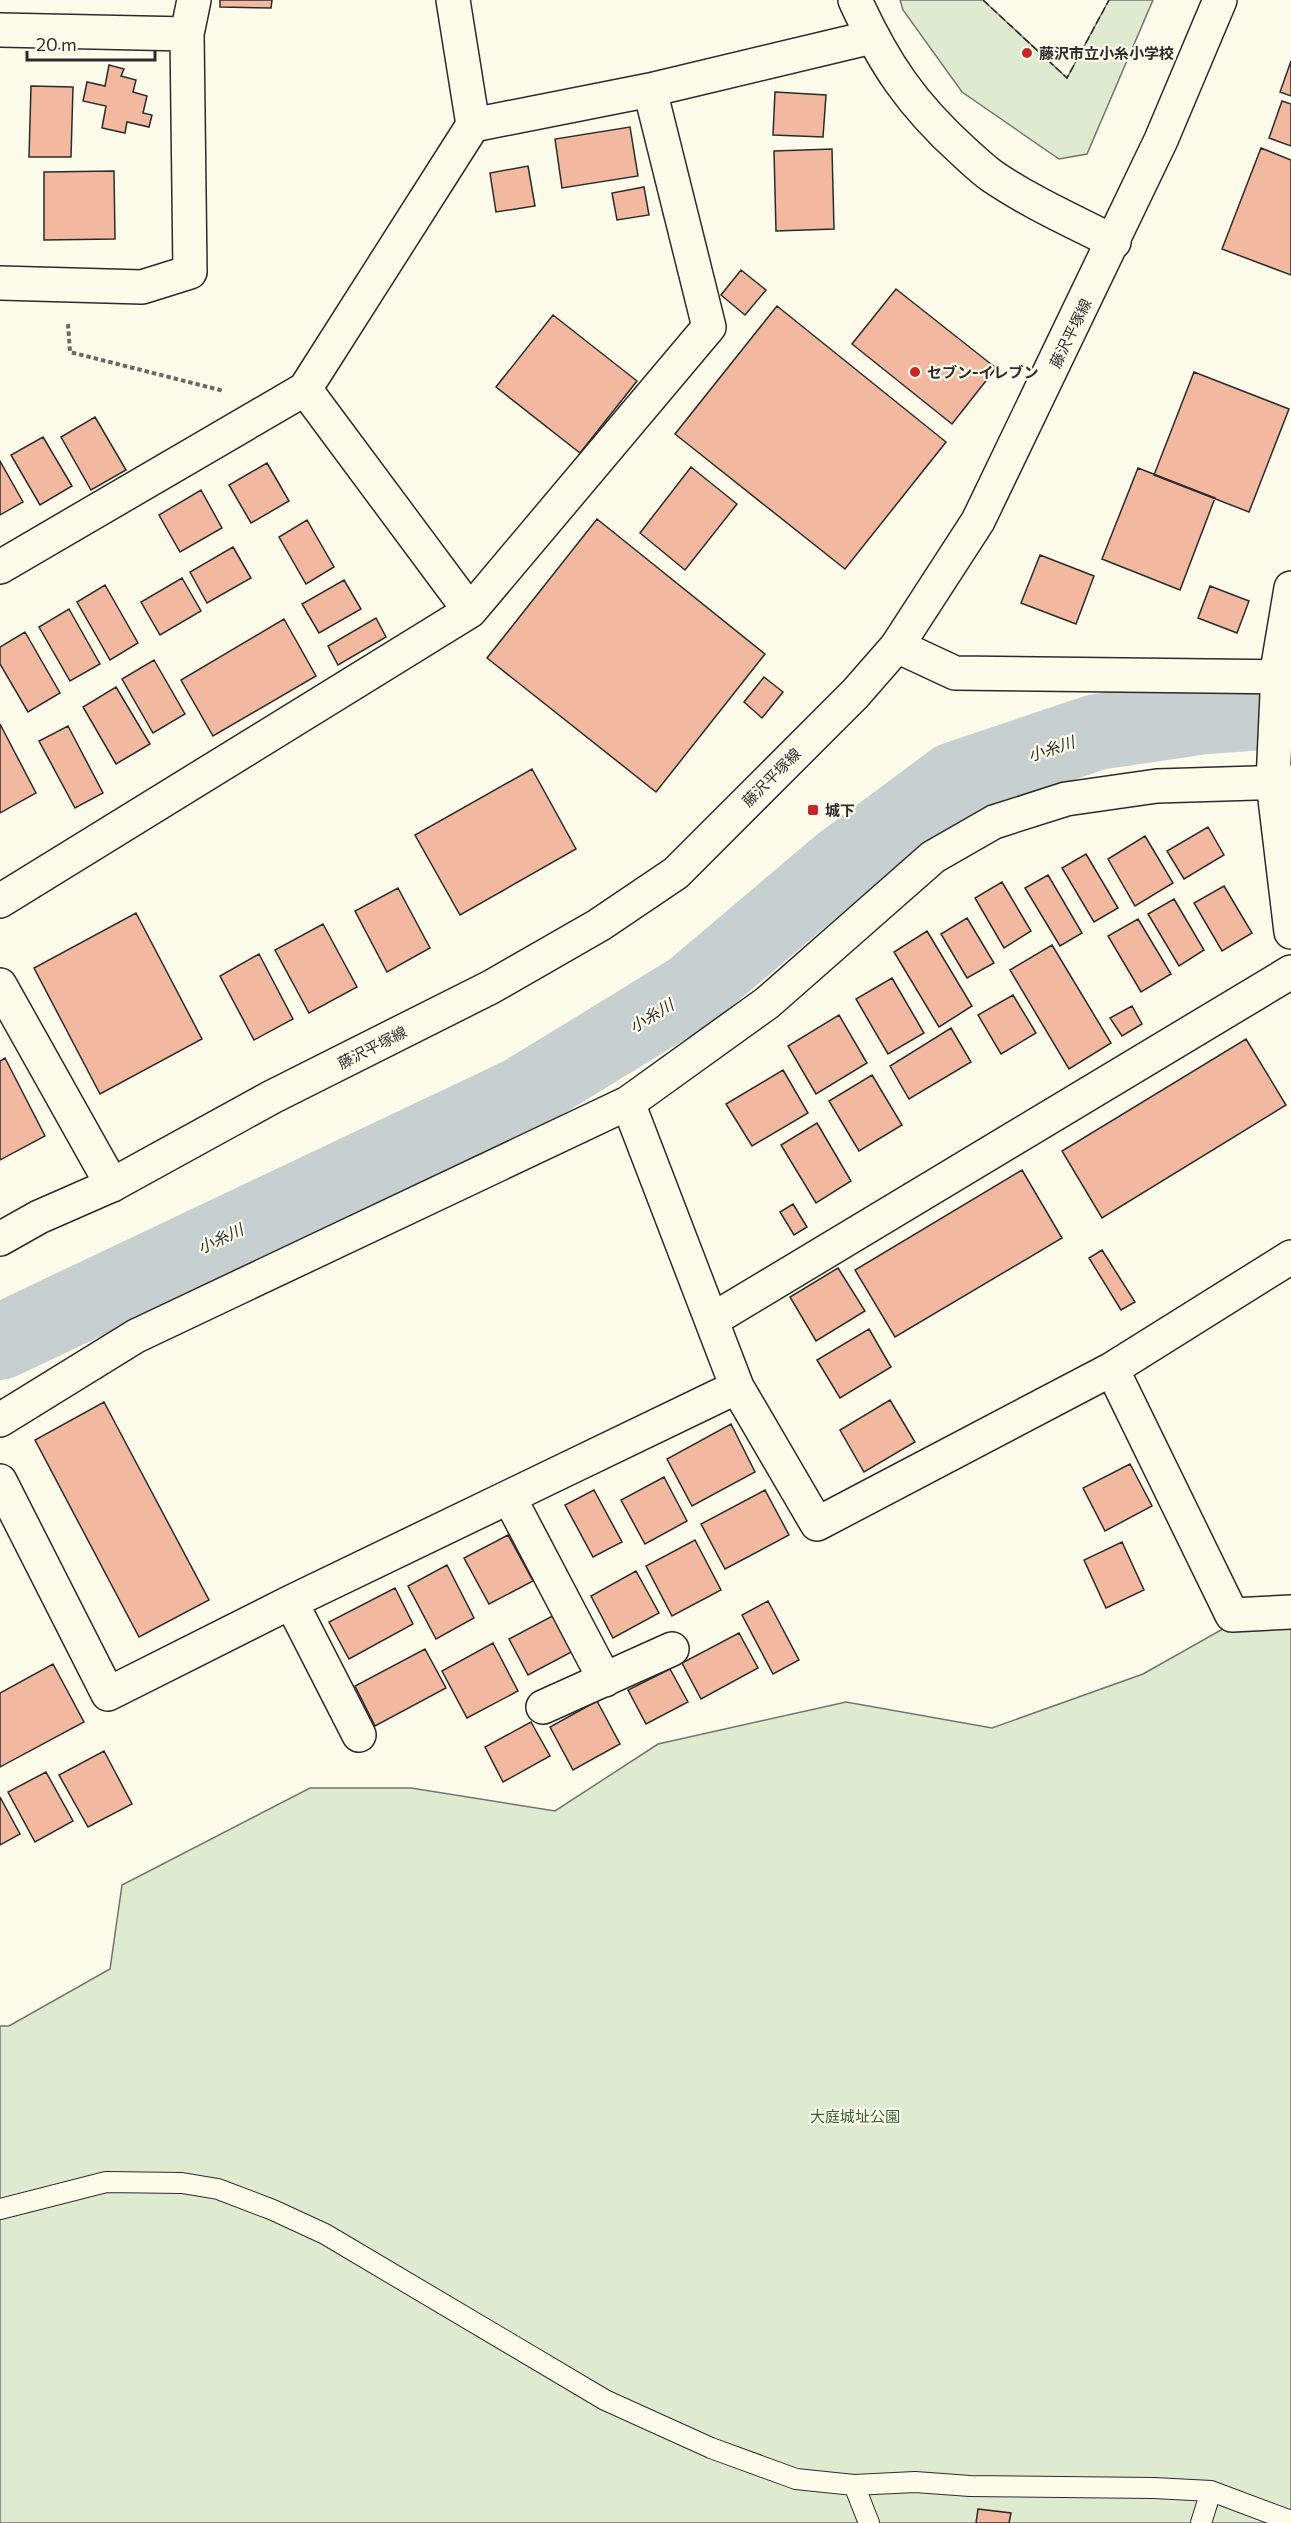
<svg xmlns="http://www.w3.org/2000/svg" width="1291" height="2523" font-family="Commissioner,'Noto Sans JP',sans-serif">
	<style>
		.green { fill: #deebd1; stroke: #74746e; stroke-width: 1.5 }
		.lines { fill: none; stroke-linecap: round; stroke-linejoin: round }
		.river { stroke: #c7d0d0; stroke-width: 76 }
		.building { fill: #f2b8a0; stroke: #2b2b2b; stroke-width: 1.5 }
		.lane-casing { stroke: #2b2b2b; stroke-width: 22 }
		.street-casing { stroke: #2b2b2b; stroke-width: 36 }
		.secondary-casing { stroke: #2b2b2b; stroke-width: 36 }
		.primary-casing { stroke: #2b2b2b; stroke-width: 36 }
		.path { stroke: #6a6964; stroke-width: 4; stroke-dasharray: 4.5 3; stroke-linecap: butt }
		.lane { stroke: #fdfbea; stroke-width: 20 }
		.street { stroke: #fdfbea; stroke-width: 33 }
		.secondary { stroke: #fdfbea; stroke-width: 33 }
		.primary { stroke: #fdfbea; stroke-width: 33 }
		.fence { stroke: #2b2b2b; stroke-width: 1.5; stroke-dasharray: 8 3; stroke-linecap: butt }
		.poi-dot { fill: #c62828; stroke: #fdfbea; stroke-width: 2 }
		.labels { text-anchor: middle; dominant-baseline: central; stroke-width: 4.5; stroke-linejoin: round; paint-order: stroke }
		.poi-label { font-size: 15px; font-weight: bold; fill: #2b2b2b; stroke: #fdfbea; text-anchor: start }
		.street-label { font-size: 15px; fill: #2b2b2b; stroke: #fdfbea }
		.park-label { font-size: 15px; fill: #34623c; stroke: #fdfbea }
		.water-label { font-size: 16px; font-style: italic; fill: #2b2b2b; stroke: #fdfbea }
	</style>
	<rect width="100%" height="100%" fill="#fdfbea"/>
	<path class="green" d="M900,0H983L1067,78L1109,0H1153L1087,154L1059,159L962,92L903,10Z
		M1291,1624V2523H0V2026H9L110,1969L122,1885L310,1788H411L555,1811L658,1744L846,1702L992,1728L1143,1674L1228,1626Z"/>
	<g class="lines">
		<path class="river" d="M0,1342L523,1094L691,991L841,864L954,780L1097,732L1206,716L1291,710"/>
	</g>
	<path class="building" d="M220,0H272L271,8L220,7Z
		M1291,61V96L1280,92Z
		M109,65L124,69L121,76L136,80L133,92L147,96L143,113L152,115L149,127L127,122L125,133L102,128L106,106L83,101L87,82L105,86Z
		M31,86L73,87L71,157H29Z
		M775,92L826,95L823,137L773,135Z
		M1282,101L1291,104V146L1269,138Z
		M630,127L638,176L562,188L555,139Z
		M1261,148L1291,160V275L1222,249Z
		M832,149L834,229L776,231L774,151Z
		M528,166L535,206L496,212L490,173Z
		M114,171L115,239L44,240V172Z
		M644,187L649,215L617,220L612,193Z
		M741,270L766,290L745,315L721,295Z
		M896,289L996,368L952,424L852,344Z
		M777,306L946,442L845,569L675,434Z
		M553,315L637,381L580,453L496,387Z
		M1194,372L1289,409L1249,512L1154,475Z
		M95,417L126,470L91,490L61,437Z
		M43,437L72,486L40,505L11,455Z
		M0,461L23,502L0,515Z
		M267,463L289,501L251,523L229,485Z
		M691,467L737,504L685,570L640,533Z
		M1138,468L1215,498L1180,590L1102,559Z
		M201,490L222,528L180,552L159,515Z
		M597,519L765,654L656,792L487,658Z
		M307,520L334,567L306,584L279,537Z
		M233,547L251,578L207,603L190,572Z
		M1040,555L1094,576L1076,624L1021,603Z
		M182,578L201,611L160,635L141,602Z
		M344,580L361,609L319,633L302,604Z
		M105,585L138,643L110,660L77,602Z
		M1210,586L1249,601L1237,633L1198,618Z
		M69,609L100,664L70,681L39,627Z
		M376,618L386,637L338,665L328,646Z
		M284,619L316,676L213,736L181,680Z
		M25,632L60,693L28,712L0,664V647Z
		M154,660L185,714L153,733L122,679Z
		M764,677L783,692L762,718L744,702Z
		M116,687L150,744L116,764L83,707Z
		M0,724L36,793L0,813Z
		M68,726L103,793L75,808L39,741Z
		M532,769L576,849L460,915L415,835Z
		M1208,827L1224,855L1184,879L1167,851Z
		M1145,836L1173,883L1135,906L1108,859Z
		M1086,854L1118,908L1094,922L1062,868Z
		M1048,875L1082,933L1060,946L1025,888Z
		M1002,882L1031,931L1004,948L975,898Z
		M1224,886L1252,933L1222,951L1194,903Z
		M398,888L430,948L387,972L355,911Z
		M1174,899L1204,950L1179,966L1148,914Z
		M136,913L202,1039L100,1094L34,968Z
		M967,918L994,963L967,978L941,934Z
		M1138,919L1171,974L1141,992L1108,936Z
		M323,924L357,987L309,1013L275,950Z
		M927,931L972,1006L939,1027L894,952Z
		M1052,945L1111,1043L1069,1069L1010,970Z
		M259,954L293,1019L254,1040L220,976Z
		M892,978L924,1033L888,1054L856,999Z
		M1013,995L1036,1033L1001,1054L978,1015Z
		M1132,1006L1142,1024L1122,1036L1110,1018Z
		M839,1015L867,1063L816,1094L788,1046Z
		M951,1028L971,1062L909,1099L890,1066Z
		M1246,1039L1286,1105L1102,1218L1062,1151Z
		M5,1058L45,1136L0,1160V1061Z
		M783,1070L808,1113L752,1146L726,1104Z
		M872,1075L902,1125L859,1151L829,1101Z
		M817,1123L851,1181L816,1203L781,1145Z
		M1022,1170L1062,1238L895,1337L855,1270Z
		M793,1204L807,1227L794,1235L780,1212Z
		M1102,1250L1135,1302L1121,1310L1089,1258Z
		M838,1268L865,1311L816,1341L790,1297Z
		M869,1329L891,1367L840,1398L817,1360Z
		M890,1400L915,1442L864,1472L840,1430Z
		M104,1402L209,1600L139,1637L35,1440Z
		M731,1424L755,1472L692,1506L667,1459Z
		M1130,1464L1152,1506L1105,1531L1083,1488Z
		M664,1477L687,1521L645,1544L621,1500Z
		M594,1490L622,1542L593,1557L565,1505Z
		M765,1490L789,1535L725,1569L701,1524Z
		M508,1535L533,1581L489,1604L464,1558Z
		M695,1540L721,1590L672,1616L646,1566Z
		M1122,1542L1144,1590L1106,1608L1084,1560Z
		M447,1565L474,1618L436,1639L408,1586Z
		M636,1571L659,1613L613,1638L591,1596Z
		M395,1588L413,1624L349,1659L329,1622Z
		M768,1601L799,1660L773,1674L742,1615Z
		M560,1612L579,1648L528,1675L509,1639Z
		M739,1633L758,1668L701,1699L682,1663Z
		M493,1643L518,1691L467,1718L442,1671Z
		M425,1649L446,1688L375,1726L355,1686Z
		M53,1664L84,1722L0,1767V1693Z
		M670,1669L688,1702L646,1724L628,1690Z
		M597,1701L620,1744L573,1770L550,1727Z
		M531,1722L550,1756L503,1782L485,1747Z
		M104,1751L132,1804L88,1827L59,1775Z
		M46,1772L73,1821L35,1842L8,1792Z
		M0,1797L20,1834L0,1845Z
		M978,2509L1011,2513L1009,2523H976Z"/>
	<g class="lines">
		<defs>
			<path id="lane" d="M0,2209L106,2182L182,2183L218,2189L273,2210L325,2234L605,2400L711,2448L796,2479L854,2485L915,2482L970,2486L1154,2488L1211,2491L1291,2521
				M854,2485L869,2523
				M1201,2523L1211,2491"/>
			<path id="street" d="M0,30L187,34
				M473,125L650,90L872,37
				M0,283L142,287L190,272L187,34L194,0
				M305,389L470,611
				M0,567L305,389L473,125L453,0
				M897,646L955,673L1291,677
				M0,901L470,611L709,327L650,90
				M0,985L112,1185
				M628,1103L737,1387L817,1524L1112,1369L1291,1257
				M712,1320L1291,972
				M1112,1369L1232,1615L1291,1612
				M0,1420L136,1336L628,1103L767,1003L933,857L994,822L1066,799L1157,786L1291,782
				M0,1481L108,1694L291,1602L737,1387
				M509,1497L605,1680
				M291,1602L359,1735
				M543,1707L672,1649"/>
			<path id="secondary" d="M855,0C884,64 912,105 964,152C973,160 982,169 992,176C1030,202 1073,221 1114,242
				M1291,588L1276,677L1277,694L1273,782L1291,932"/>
			<path id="primary" d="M0,1239L39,1217L112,1185L272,1097L491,987L599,925L676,873L855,694L897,646L978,521L1161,140L1220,0"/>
		</defs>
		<use href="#lane" class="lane-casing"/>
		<use href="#street" class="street-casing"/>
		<use href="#secondary" class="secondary-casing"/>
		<use href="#primary" class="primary-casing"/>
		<path class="path" d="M68,324L70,352L224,391"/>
		<use href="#lane" class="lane"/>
		<use href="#street" class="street"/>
		<use href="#secondary" class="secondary"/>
		<use href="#primary" class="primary"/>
		<path class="fence" d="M983,0L1067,78L1109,0"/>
	</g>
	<g class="poi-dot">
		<circle cx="1027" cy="53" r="6"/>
		<circle cx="915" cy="372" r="6"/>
		<rect x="807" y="804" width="12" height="12" rx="3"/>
	</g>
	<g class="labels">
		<g class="poi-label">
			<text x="1039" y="53">藤沢市立小糸小学校</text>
			<text x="927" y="372">セブン-イレブン</text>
			<text x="825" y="810">城下</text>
		</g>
		<g class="street-label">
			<text transform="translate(1070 333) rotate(-64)">藤沢平塚線</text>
			<text transform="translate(771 777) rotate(-45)">藤沢平塚線</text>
			<text transform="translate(372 1047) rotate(-27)">藤沢平塚線</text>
		</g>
		<g class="park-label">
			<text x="855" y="2116">大庭城址公園</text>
		</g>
		<g class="water-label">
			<text transform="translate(1051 748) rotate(-18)">小糸川</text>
			<text transform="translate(651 1015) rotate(-31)">小糸川</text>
			<text transform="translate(220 1238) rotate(-25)">小糸川</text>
		</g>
	</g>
	<path d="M27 51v9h128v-9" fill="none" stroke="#2b2b2b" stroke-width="3"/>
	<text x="36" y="51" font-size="18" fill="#2b2b2b" stroke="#fdfbea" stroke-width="4.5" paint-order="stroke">20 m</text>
</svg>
